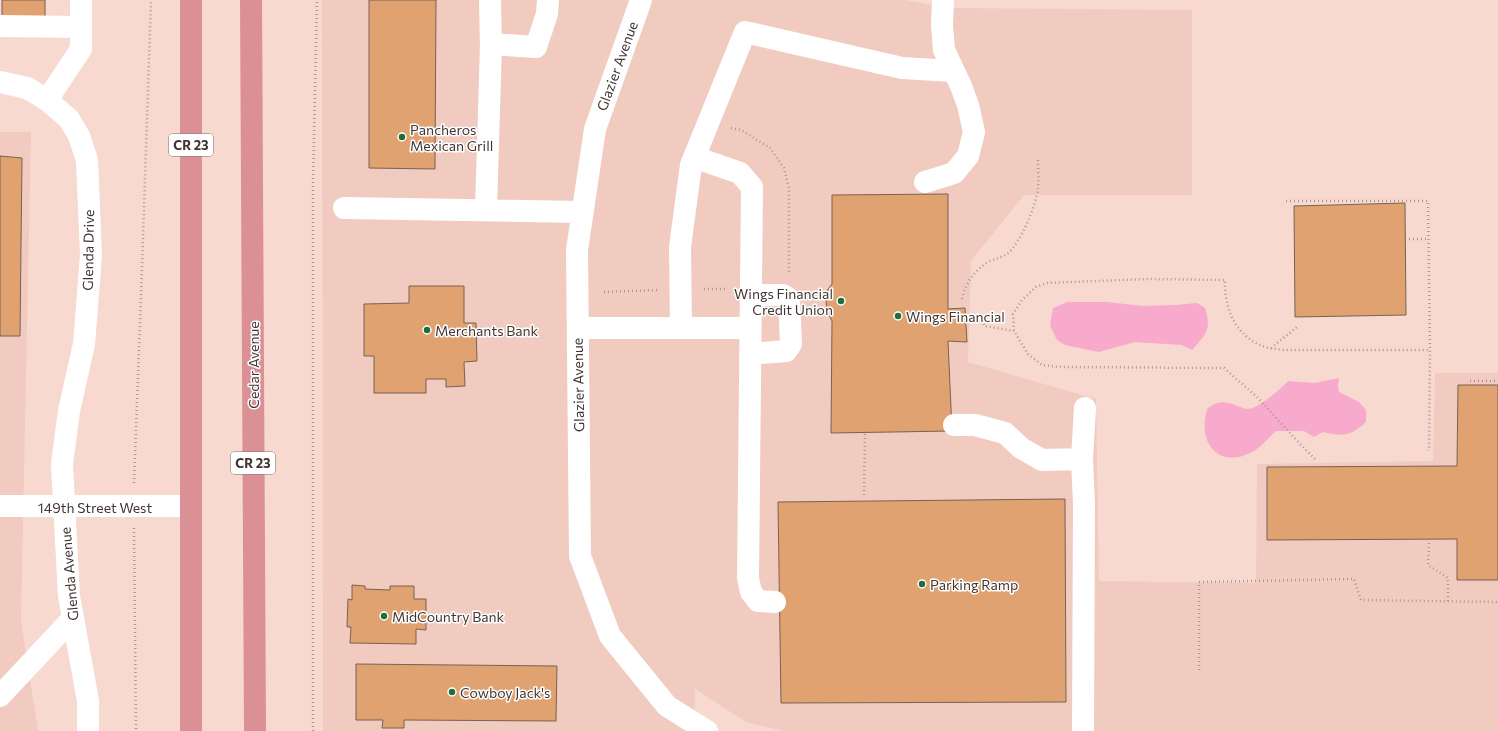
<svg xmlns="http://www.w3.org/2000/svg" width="1498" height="731" font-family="Commissioner,sans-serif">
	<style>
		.built { fill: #f1cbc0 }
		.water { fill: #f7aacc }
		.building { fill: #dfa270; stroke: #776352 }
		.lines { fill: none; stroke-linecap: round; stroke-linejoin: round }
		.path { stroke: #af9892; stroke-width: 2.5; stroke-dasharray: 1 3; stroke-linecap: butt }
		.minor { stroke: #fff; stroke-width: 22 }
		.highway { stroke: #db9096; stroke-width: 22 }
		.poi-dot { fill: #226d3c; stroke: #fff; stroke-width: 1.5 }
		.labels { text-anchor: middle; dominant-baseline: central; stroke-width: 3; stroke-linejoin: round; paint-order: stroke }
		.shield { fill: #fff; stroke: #7b7270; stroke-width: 1 }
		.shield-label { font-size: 13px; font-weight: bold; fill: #423633 }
		.street-label { font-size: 14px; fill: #423633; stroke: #fff }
		.poi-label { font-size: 14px; fill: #423633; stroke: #fff; text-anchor: start }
	</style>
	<rect width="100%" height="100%" fill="#f7d9d0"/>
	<path class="built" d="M322,0H904L950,8L1192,10V195H1024L971,261L968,362L1096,399L1099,581L1256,583L1257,464L1433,461L1435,373H1498V731H783L746,722L695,689L694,731H323Z
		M0,132H31L21,621L38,731H0Z"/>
	<path class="water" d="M1067,302H1107L1142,306L1175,305L1197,303L1205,308C1212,329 1206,335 1192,350L1181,345L1135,342L1099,352L1065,345L1057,340L1050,326L1053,308Z
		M1339,378L1338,387L1339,392L1359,402L1366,410V422C1351,436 1343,437 1323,432L1314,437L1304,431H1276C1270,436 1264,444 1258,448C1238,463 1211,462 1205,433C1204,425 1205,417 1207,409C1218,400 1225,401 1238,406C1241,407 1245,409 1247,409C1258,409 1281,389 1288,381L1315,383Z"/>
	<path class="building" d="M2,0H45V20H2Z
		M369,0H436L435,169L369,168Z
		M0,156L22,158L20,336H0Z
		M948,194V309L965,308L967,342L948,341L952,431L831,433L832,321L827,311L826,301V292L832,284V195Z
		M1405,203L1406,315L1295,317L1294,206Z
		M409,286H464V323H476L477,361L464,362L465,386L446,387V379H426V393H374V356H364V304L409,303Z
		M1458,385H1498V580H1457V539L1267,540V467L1457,466Z
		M1065,499L1066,702L781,703L778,502Z
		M352,585L365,586V589L390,590V586H414V599H426V630L416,629V644L350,643L351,627H347L348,599L352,600Z
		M356,664L557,666L556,721L404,720V728H382L383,720H356Z"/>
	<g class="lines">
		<path class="path" d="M731,128L741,130L770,148L784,168L789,188V272
			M1286,201H1428L1430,350
			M1409,239H1428
			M704,289H727
			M604,292L657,290
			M962,299C966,282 974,270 990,261C996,259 1002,257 1007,254C1020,244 1037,204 1038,188C1039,179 1038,169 1038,160
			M970,317L982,316L984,326L1014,331
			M1271,348L1297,327
			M1470,381H1498
			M1315,459L1302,446L1257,397L1224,368L1059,367L1042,365L1028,354L1014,331L1013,314L1022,300L1036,287L1047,283L1147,279L1225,280C1224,310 1237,339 1268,348C1273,349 1279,349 1284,350H1430L1429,451
			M134,483L142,268L151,0
			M864,495L865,434
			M134,528L136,731
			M1429,543L1428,565L1448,578V601
			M1199,670V582L1354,579L1361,600L1498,602
			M313,731V183L317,0"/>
		<path class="minor" d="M490,0L491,49
			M641,0L595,129L577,250L580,556L610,636L667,706L707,731
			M0,26L81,27
			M0,82L27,88L47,100L69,119L79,136L87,160L91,255L84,344L69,411L62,464L69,596L88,701V731
			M47,100L81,49V0
			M694,157L740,173L752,187L748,578L751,592L758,601L775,602
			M925,182L954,173L968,156L974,132L968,105L961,86L944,50L942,25L943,0
			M344,208L582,212
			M486,210L491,44L536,47L547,14L548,0
			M578,328H681L680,247L691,165L745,32L902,68L954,71
			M681,328H750
			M750,354L786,351L791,344L789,299L783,295H751
			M954,425H975L1005,433L1021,448L1042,460L1082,459L1084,504L1083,731
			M1082,459L1085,408
			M0,506H191
			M0,696L73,618"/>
		<path class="highway" d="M251,0L255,731
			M191,731V0"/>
	</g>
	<g class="poi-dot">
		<circle cx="402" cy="137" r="4"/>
		<circle cx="841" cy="301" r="4"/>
		<circle cx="898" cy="316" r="4"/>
		<circle cx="427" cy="330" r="4"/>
		<circle cx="922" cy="584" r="4"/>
		<circle cx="384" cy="616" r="4"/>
		<circle cx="452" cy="692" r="4"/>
	</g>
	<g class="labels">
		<g class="shield">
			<rect x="169" y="134" width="44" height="22" rx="3"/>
			<rect x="231" y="452" width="44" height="22" rx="3"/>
		</g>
		<g class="shield-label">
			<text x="191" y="145">CR 23</text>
			<text x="253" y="463">CR 23</text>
		</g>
		<g class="street-label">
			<text transform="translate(617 66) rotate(-70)">Glazier Avenue</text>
			<text transform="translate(88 250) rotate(-89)">Glenda Drive</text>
			<text transform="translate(253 365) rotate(-90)">Cedar Avenue</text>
			<text transform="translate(578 385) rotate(-91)">Glazier Avenue</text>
			<text x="95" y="507">149th Street West</text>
			<text transform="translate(69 574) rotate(-95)">Glenda Avenue</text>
		</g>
		<g class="poi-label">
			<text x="410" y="129">Pancheros<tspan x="410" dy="16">Mexican Grill</tspan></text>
			<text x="833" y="293" text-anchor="end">Wings Financial<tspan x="833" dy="16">Credit Union</tspan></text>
			<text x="906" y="316">Wings Financial</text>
			<text x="435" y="330">Merchants Bank</text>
			<text x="930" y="584">Parking Ramp</text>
			<text x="392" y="616">MidCountry Bank</text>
			<text x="460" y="692">Cowboy Jack's</text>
		</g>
	</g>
</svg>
